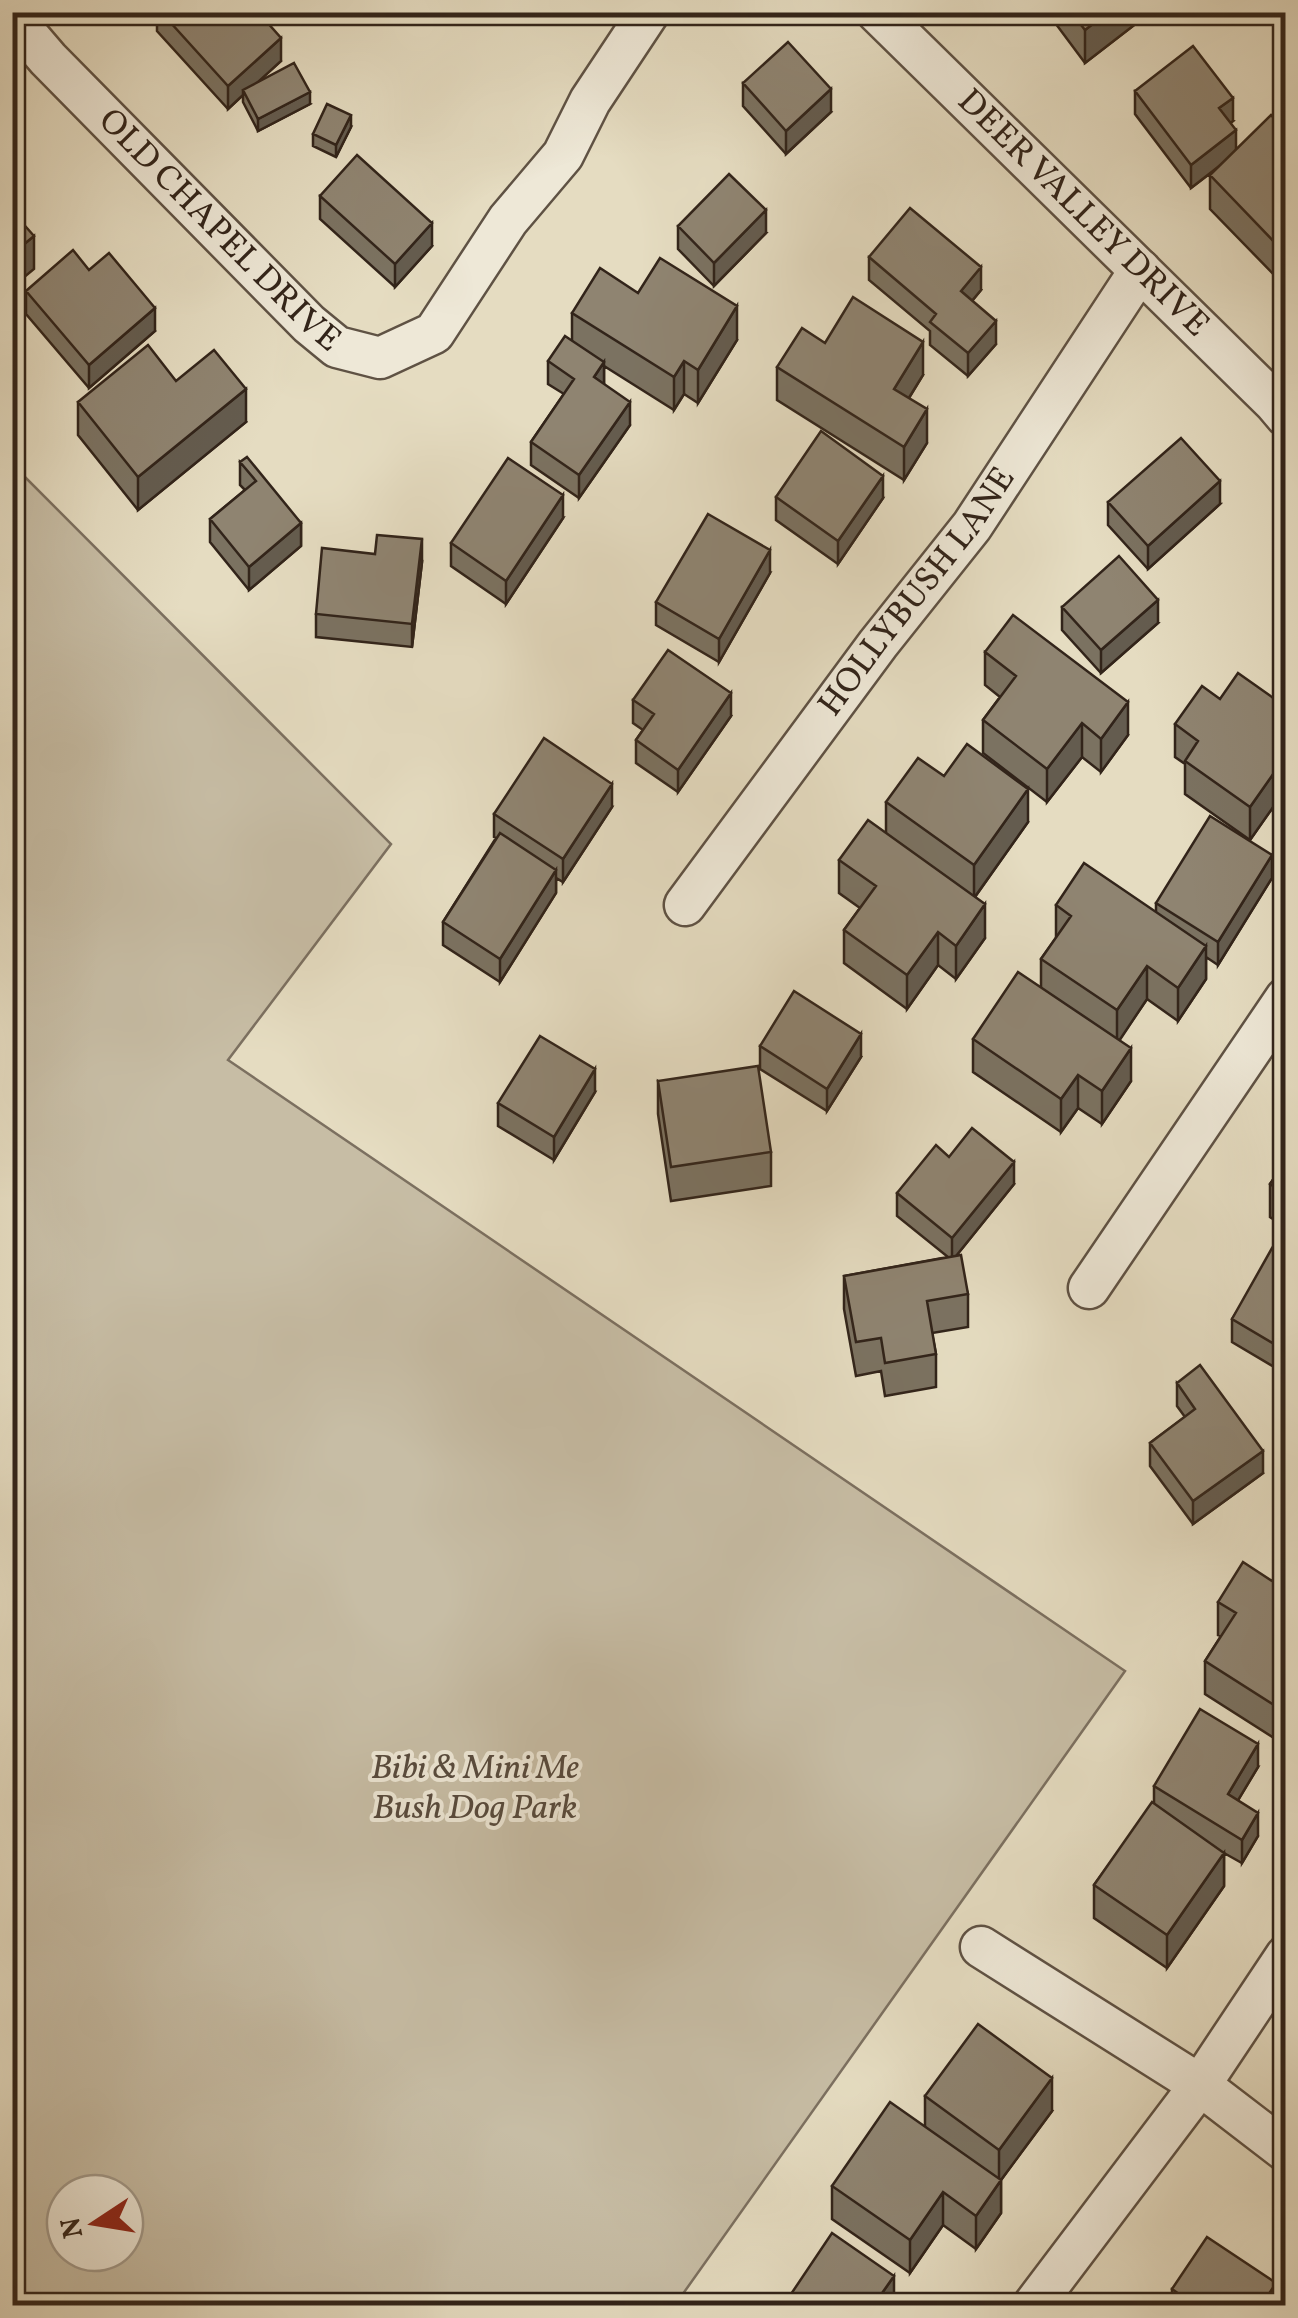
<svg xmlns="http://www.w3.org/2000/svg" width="1298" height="2318" font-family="Vollkorn,serif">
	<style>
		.green { fill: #c7bda5; stroke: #7c7060; stroke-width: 2.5; fill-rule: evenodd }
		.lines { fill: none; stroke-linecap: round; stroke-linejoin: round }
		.minor-casing { stroke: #5f5244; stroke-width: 45 }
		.minor { stroke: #eee8d7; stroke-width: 40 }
		.wall { fill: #7b7261; stroke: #32241a; stroke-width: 2.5 }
		.shaded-wall { fill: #645c4f; stroke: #32241a; stroke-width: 2.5 }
		.building { fill: #8f8471; stroke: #32241a; stroke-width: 2.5 }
		.labels { text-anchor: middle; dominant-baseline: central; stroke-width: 8; stroke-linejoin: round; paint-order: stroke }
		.street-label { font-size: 35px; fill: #32241a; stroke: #eee8d7 }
		.park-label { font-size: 35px; font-style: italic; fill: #574a3d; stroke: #eee8d7 }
	</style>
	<rect width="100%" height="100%" fill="#e5dcc1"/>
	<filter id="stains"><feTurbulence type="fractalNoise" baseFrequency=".002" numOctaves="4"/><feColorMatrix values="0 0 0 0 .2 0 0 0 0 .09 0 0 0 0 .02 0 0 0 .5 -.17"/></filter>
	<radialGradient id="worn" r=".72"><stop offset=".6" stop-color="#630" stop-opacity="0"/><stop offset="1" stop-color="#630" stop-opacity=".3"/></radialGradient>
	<path class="green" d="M13,465L391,844L228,1060L1125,1671L675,2305H13ZM65,2193H125V2253H65Z"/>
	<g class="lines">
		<defs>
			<g id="minor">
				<path id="s1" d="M877,12L1275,403L1286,416"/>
				<path id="s2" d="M12,17L48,59L309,324L337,347L380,358L434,333L508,220L563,155L590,101L649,12"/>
				<path id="s3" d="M685,905L878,644L972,526L1140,270"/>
				<path d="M1089,1288L1286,998"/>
				<path d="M981,1947L1200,2085L1286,2151"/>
				<path d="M1033,2306L1200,2085L1286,1956"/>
			</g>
		</defs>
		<use href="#minor" class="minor-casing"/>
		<use href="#minor" class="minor"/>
	</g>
	<path class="wall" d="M157,12H258L281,61L257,82L310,104L258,131L243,102V95L228,109L157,31Z
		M539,12H585L582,24Z
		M1047,12H1151L1085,63Z
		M743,83L831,112L786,154L743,106Z
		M1135,91L1233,121L1230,123L1236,150L1286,130V276L1280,281L1210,209V175L1220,166L1191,188L1135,114Z
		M351,127L336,157L313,146V134Z
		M320,196L432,246L395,287L320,219Z
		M678,226L766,233L714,286L678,249Z
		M869,257L981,290L972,301L996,344L968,376L930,345V331L869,280Z
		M89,270L155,331L89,388L26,314V291Z
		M638,293L737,340L698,403L684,394L674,410L604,366V384L630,425L579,498L531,465V442L564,394L548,384V361L572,341V313Z
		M825,343L923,375L909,398L927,443L904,480L777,400V367Z
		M176,381L246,422L138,510L78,435V402Z
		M240,462L301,523V546L249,590L210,542V519L245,490L240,485Z
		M776,497L883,498L838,564L776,520Z
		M1108,502L1220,504L1148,569L1108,525Z
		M563,518L506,604L451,566V543Z
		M422,562L412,647L316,637V614Z
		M770,573L719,662L656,625V602Z
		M1062,607L1158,623L1101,673L1062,630Z
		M985,652L1128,735L1101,772L1082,757L1047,802L983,753V720L1000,697L985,685Z
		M1286,668V698L1282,696V674Z
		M1220,699L1286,707V794L1283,793L1250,840L1185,794V764L1175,757V724Z
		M633,700L731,716L678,792L636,763V740L643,730L633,723Z
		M944,776L1028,822L975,897L985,938L956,979L938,965L907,1009L844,963V930L860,908L839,893V860L886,833V802Z
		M612,807L563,882L556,878V893L500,982L443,945V922L496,838L494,837V814Z
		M1272,878L1218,965L1206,957V979L1178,1021L1147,999L1119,1040L1131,1081L1102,1124L1078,1108L1061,1132L973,1072V1039L1041,987V959L1056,938V905L1156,912V903Z
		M760,1046L861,1057L827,1111L760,1069Z
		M658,1081L771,1152V1186L671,1201L658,1114Z
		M595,1092L554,1160L498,1126V1103Z
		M949,1157L1014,1184L956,1256L968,1294V1327L932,1333L936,1354V1387L885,1396L881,1371L856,1376L844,1309V1276L948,1257L897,1216V1193Z
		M1286,1161V1228L1270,1217V1184Z
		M1286,1237V1374L1232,1342V1319Z
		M1177,1383L1263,1473L1193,1524L1150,1466V1443L1185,1417L1177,1406Z
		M1286,1590V1719L1274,1738L1205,1694V1661L1221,1636L1218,1635V1602Z
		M1258,1767L1238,1800L1258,1836L1242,1863L1224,1853V1886L1167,1968L1094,1918V1885L1154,1803V1786Z
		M925,2096L1052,2111L1001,2180V2213L976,2249L943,2225L910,2273L832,2219V2186L925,2127Z
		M1172,2289L1276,2306H1172Z"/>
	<path class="shaded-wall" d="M1108,12H1151L1085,63V30Z
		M281,38V61L245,94L243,90V95L228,109V86Z
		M831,89V112L786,154V131Z
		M310,92V104L258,131V119Z
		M1233,98V121L1219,131V108Z
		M351,115V127L336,157V145Z
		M1236,130V153L1191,188V165Z
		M21,167V200L12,207V174Z
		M766,210V233L714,286V263Z
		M432,223V246L395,287V264Z
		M34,236V269L12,287V254Z
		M1286,243V276L1280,281V248Z
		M981,267V290L961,314V291Z
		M737,306V340L698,403V370Z
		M155,308V331L89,388V365Z
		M996,321V344L968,376V353Z
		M923,342V375L894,422V389Z
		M684,361V394L674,410V377Z
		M604,362V385L594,377Z
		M246,389V422L138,510V477Z
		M630,402V425L579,498V475Z
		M927,409V443L904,480V447Z
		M883,476V498L838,564V541Z
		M1220,481V504L1148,569V546Z
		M563,495V518L506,604V581Z
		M301,523V546L249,590V567Z
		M422,539V562L412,647V624Z
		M770,550V573L719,662V639Z
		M1158,600V623L1101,673V650Z
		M731,693V716L678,792V770Z
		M1128,702V735L1101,772V739Z
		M1082,723V757L1047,802V769Z
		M1283,760V793L1250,840V807Z
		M612,784V807L563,882V859Z
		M1028,789V822L974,898V865Z
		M1272,855V878L1218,965V942Z
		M556,870V893L500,982V959Z
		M985,904V938L956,979V946Z
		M938,932V965L907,1009V975Z
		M1206,946V979L1178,1021V988Z
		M1147,966V999L1117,1044V1010Z
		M861,1034V1057L827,1111V1089Z
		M1131,1048V1081L1102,1124V1091Z
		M595,1069V1092L554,1160V1137Z
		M1078,1075V1108L1061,1132V1099Z
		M1014,1162V1184L952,1261V1238Z
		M1263,1451V1473L1193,1524V1501Z
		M1286,1686V1719L1274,1738V1705Z
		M1258,1744V1767L1228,1817V1794Z
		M1258,1813V1836L1242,1863V1840Z
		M1224,1853V1886L1167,1968V1935Z
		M1052,2078V2111L1001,2180V2213L976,2249V2216L999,2183V2150Z
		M943,2192V2225L910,2273V2240Z
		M894,2276V2299L889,2306H873Z
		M1276,2283V2306H1261Z"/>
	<path class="building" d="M161,12H258L281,38L228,86Z
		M1071,12H1108L1085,30Z
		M788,42L831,89L786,131L743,83Z
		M1193,46L1233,98L1219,108L1236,130L1191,165L1135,91Z
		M294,63L310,92L258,119L243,90Z
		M327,104L351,115L336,145L313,134Z
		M1271,115L1286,130V243L1280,248L1210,175Z
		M357,155L432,223L395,264L320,196Z
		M12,156L21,167L12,174Z
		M729,174L766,210L714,263L678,226Z
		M910,208L981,267L961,291L996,321L968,353L930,322L936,314L869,257Z
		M12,211L34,236L12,254Z
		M73,250L89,270L109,253L155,308L89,365L26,291Z
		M660,258L737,306L698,370L684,361L674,377L572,313L600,268L638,293Z
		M853,297L923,342L894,389L927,409L904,447L777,367L802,328L825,343Z
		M565,336L604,362L594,377L630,402L579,475L531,442L574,379L548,361Z
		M148,345L176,381L214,350L246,389L138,477L78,402Z
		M821,431L883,476L838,541L776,497Z
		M1181,438L1220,481L1148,546L1108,502Z
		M247,457L301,523L249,567L210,519L256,481L240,462Z
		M508,458L563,495L506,581L451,543Z
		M708,514L770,550L719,639L656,602Z
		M377,535L422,539L412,624L316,614L322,548L375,554Z
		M1119,556L1158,600L1101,650L1062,607Z
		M1013,615L1128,702L1101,739L1082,723L1047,769L983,720L1016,676L985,652Z
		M668,650L731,693L678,770L636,740L654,714L633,700Z
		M1238,673L1286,707V761L1283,760L1250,807L1185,761L1198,741L1175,724L1202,686L1220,699Z
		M544,738L612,784L563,859L494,814Z
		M967,744L1028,789L974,865L886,802L918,758L944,776Z
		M1210,816L1272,855L1218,942L1156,903Z
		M868,820L985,904L956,946L938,932L907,975L844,930L876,886L839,860Z
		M500,833L556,870L500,959L443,922Z
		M1084,863L1206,946L1178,988L1147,966L1117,1010L1041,959L1071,916L1056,905Z
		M1018,972L1131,1048L1102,1091L1078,1075L1061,1099L973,1039Z
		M794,991L861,1034L827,1089L760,1046Z
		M540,1036L595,1069L554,1137L498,1103Z
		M758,1066L771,1152L671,1167L658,1081Z
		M972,1128L1014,1162L952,1238L897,1193L936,1145L949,1157Z
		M1286,1161V1195L1270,1184Z
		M1280,1234L1286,1237V1351L1232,1319Z
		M961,1255L968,1294L927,1301L936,1354L885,1363L881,1338L856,1342L844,1276Z
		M1200,1365L1263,1451L1193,1501L1150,1443L1195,1409L1177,1383Z
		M1243,1562L1286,1590V1686L1274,1705L1205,1661L1236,1613L1218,1602Z
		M1200,1709L1258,1744L1228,1794L1258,1813L1242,1840L1154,1786Z
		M1152,1802L1224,1853L1167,1935L1094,1885Z
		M978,2024L1052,2078L999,2150L925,2096Z
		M890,2102L1001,2180L976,2216L943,2192L910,2240L832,2186Z
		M832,2233L894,2276L873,2306H783Z
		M1207,2237L1276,2283L1261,2306H1196L1172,2289Z"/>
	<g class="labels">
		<g class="street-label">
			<text stroke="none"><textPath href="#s1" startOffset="288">DEER VALLEY DRIVE</textPath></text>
			<text stroke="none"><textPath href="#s2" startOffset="298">OLD CHAPEL DRIVE</textPath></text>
			<text stroke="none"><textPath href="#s3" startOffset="390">HOLLYBUSH LANE</textPath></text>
		</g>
		<g class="park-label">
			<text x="475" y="1769">Bibi &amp; Mini Me<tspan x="475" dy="40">Bush Dog Park</tspan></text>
		</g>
	</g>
	<rect width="1298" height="2318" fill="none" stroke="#e5dcc1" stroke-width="50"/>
	<rect x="15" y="15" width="1268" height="2288" fill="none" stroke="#32241a" stroke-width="5"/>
	<rect x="25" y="25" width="1248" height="2268" fill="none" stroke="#32241a" stroke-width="2.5"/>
	<g transform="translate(95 2223) rotate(258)"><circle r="48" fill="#eee8d7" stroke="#a39a8b" stroke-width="2.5"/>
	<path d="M0-8L18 38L0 25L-18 38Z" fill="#8f2418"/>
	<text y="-15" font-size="28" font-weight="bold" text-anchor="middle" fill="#32241a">N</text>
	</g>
	<rect width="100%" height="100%" filter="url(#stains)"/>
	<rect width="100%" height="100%" fill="url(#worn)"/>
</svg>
